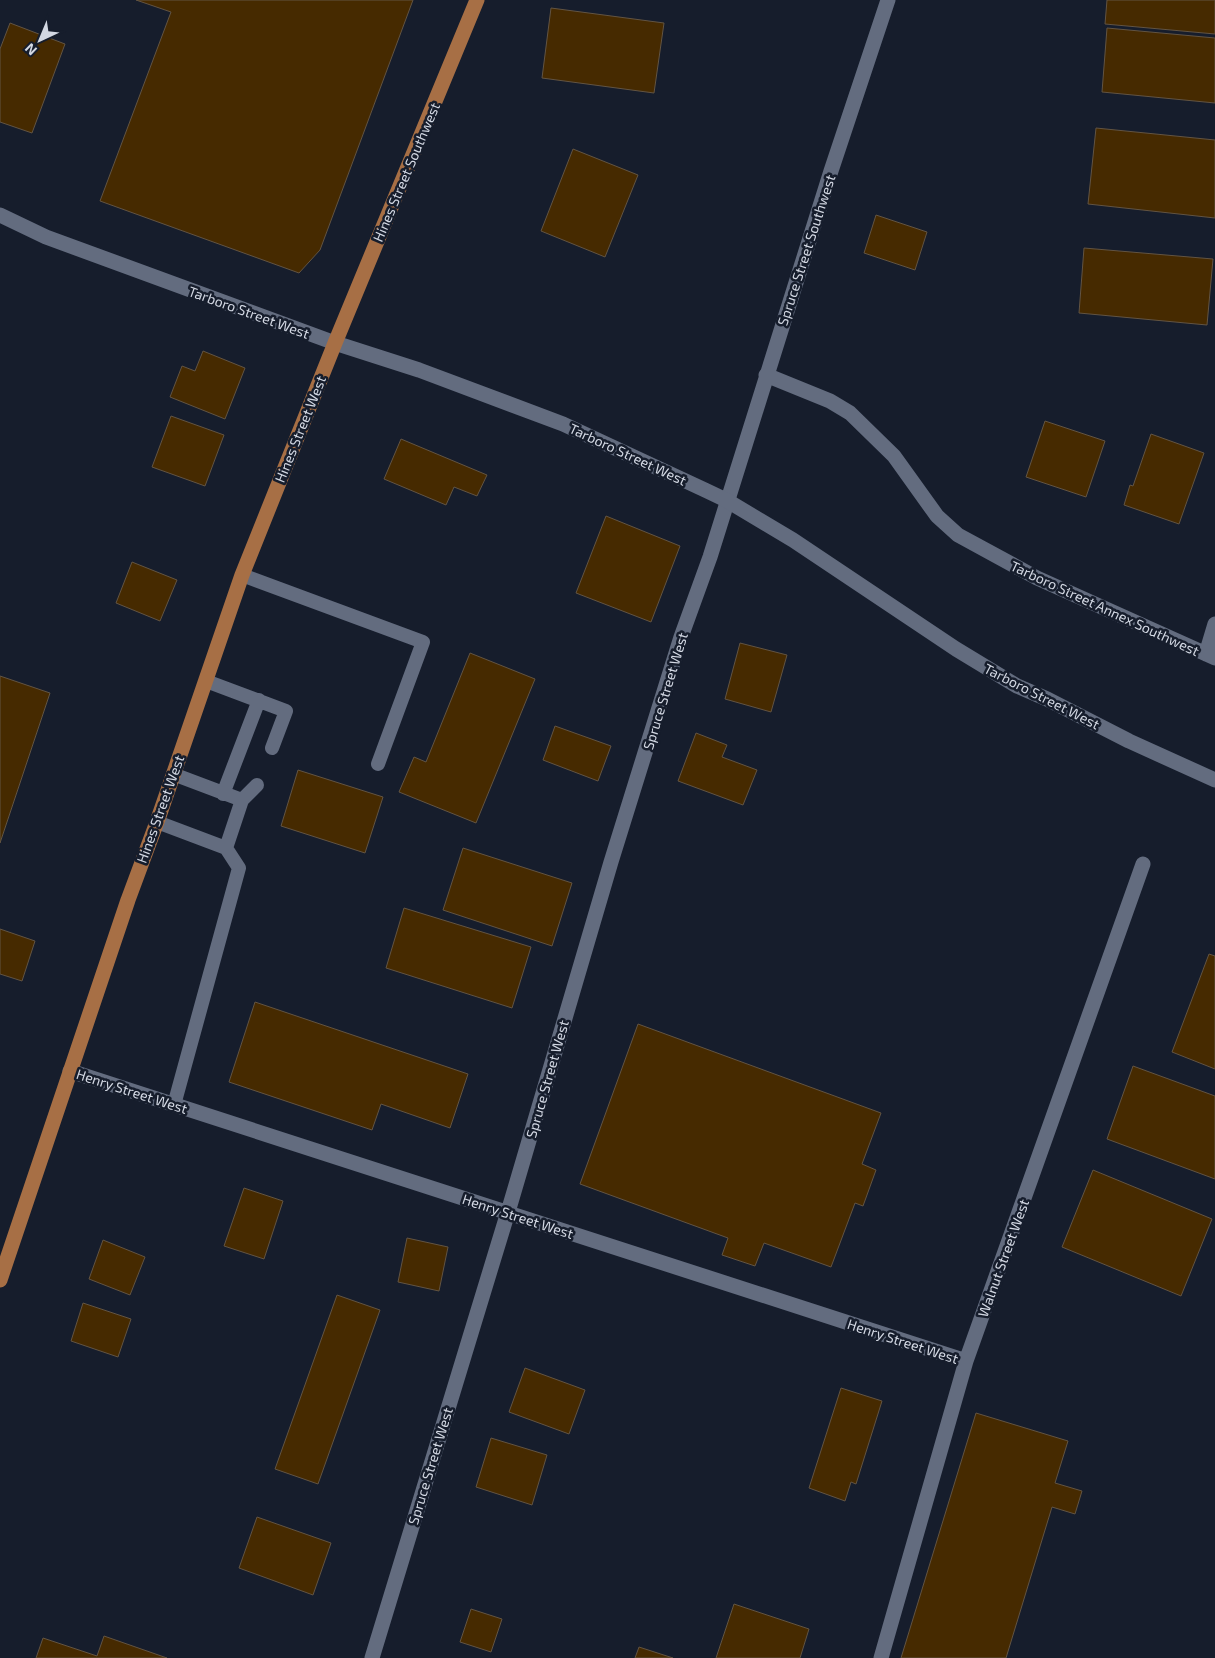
<svg xmlns="http://www.w3.org/2000/svg" width="1215" height="1658" font-family="'Exo 2',sans-serif">
	<style>
		.building { fill: #462a00; stroke: #625443 }
		.lines { fill: none; stroke-linecap: round; stroke-linejoin: round }
		.service { stroke: #636c7f; stroke-width: 14 }
		.minor { stroke: #636c7f; stroke-width: 15 }
		.secondary { stroke: #636c7f; stroke-width: 15 }
		.primary { stroke: #a76f45; stroke-width: 15 }
		.labels { text-anchor: middle; dominant-baseline: central; stroke-width: 5; stroke-linejoin: round; paint-order: stroke }
		.street-label { font-size: 14px; fill: #d3d8e3; stroke: #161d2c }
	</style>
	<rect width="100%" height="100%" fill="#161d2c"/>
	<path class="building" d="M136,0H413L320,250L299,273L100,201L171,12Z
		M1107,0H1215V34L1105,24Z
		M551,8L664,23L654,93L542,78Z
		M10,23L65,44L32,133L0,122V49Z
		M1107,28L1215,38V103L1102,92Z
		M1096,128L1215,140V218L1088,204Z
		M573,149L638,175L605,257L541,231Z
		M876,215L927,232L915,270L864,253Z
		M1084,248L1213,259L1207,325L1079,313Z
		M203,351L245,368L225,419L170,397L182,366L195,371Z
		M171,416L224,435L205,486L152,467Z
		M1045,421L1105,441L1086,497L1026,477Z
		M1151,434L1204,453L1179,524L1124,505L1130,485L1133,486Z
		M401,439L487,475L477,496L454,487L446,505L384,479Z
		M606,516L680,546L651,622L576,593Z
		M132,562L177,580L160,621L116,603Z
		M740,643L787,655L771,712L725,699Z
		M470,653L535,679L476,823L399,792L414,757L426,762Z
		M0,676L50,693L0,843Z
		M555,726L611,746L598,781L543,760Z
		M696,733L727,745L722,757L757,770L743,805L678,781Z
		M298,770L383,797L365,853L281,826Z
		M463,848L572,883L552,946L443,910Z
		M404,908L531,947L512,1008L386,968Z
		M0,929L35,941L22,981L0,974Z
		M1209,954L1215,956V1069L1172,1052Z
		M255,1002L468,1074L450,1128L381,1104L372,1130L229,1082Z
		M638,1024L881,1113L862,1164L876,1170L863,1206L855,1203L831,1267L764,1243L755,1266L722,1255L728,1238L580,1184Z
		M1133,1066L1215,1096V1179L1107,1139Z
		M1093,1170L1212,1219L1181,1296L1062,1247Z
		M244,1188L283,1201L264,1259L224,1246Z
		M407,1238L448,1247L439,1291L398,1282Z
		M103,1240L145,1257L130,1295L89,1279Z
		M337,1295L380,1310L318,1484L275,1469Z
		M83,1303L131,1319L118,1357L71,1341Z
		M525,1368L585,1390L569,1434L509,1412Z
		M841,1388L882,1401L856,1484L851,1482L845,1501L809,1488Z
		M976,1413L1068,1441L1055,1483L1082,1491L1075,1514L1052,1507L1006,1658H901Z
		M491,1438L547,1455L532,1505L476,1487Z
		M257,1517L331,1543L313,1595L239,1568Z
		M734,1604L809,1629L800,1658H716Z
		M471,1609L502,1619L491,1652L460,1642Z
		M104,1636L167,1658H36L43,1638L97,1656Z
		M639,1647L673,1658H635Z"/>
	<g class="lines">
		<path class="service" d="M242,575L423,642L378,764
			M206,681L286,711L272,748
			M173,774L242,800L226,848
			M223,794L259,700
			M242,800L257,785
			M157,822L226,848L239,868L174,1105"/>
		<path class="minor" d="M766,375L830,401L850,413L894,456L937,516L958,535L1037,578L1215,658
			M1206,654L1215,624
			M70,1071L966,1361
			M372,1658L508,1212L611,862L681,637L710,557L831,171L888,0
			M881,1658L966,1361L1143,864"/>
		<path class="secondary" d="M0,215L46,237L335,343L419,370L563,424L705,490L726,500L793,540L956,649L1017,686L1047,699L1129,741L1215,780"/>
		<path class="primary" d="M0,1280L128,900L157,822L242,575L335,343L477,0"/>
	</g>
	<g class="labels">
		<g class="street-label">
			<text transform="translate(406 172) rotate(-67)">Hines Street Southwest</text>
			<text transform="translate(806 250) rotate(-72)">Spruce Street Southwest</text>
			<text transform="translate(249 312) rotate(20)">Tarboro Street West</text>
			<text transform="translate(300 429) rotate(-68)">Hines Street West</text>
			<text transform="translate(628 454) rotate(25)">Tarboro Street West</text>
			<text transform="translate(1105 608) rotate(25)">Tarboro Street Annex Southwest</text>
			<text transform="translate(665 691) rotate(-73)">Spruce Street West</text>
			<text transform="translate(1042 696) rotate(27)">Tarboro Street West</text>
			<text transform="translate(160 809) rotate(-70)">Hines Street West</text>
			<text transform="translate(547 1079) rotate(-74)">Spruce Street West</text>
			<text transform="translate(132 1091) rotate(18)">Henry Street West</text>
			<text transform="translate(518 1216) rotate(18)">Henry Street West</text>
			<text transform="translate(1003 1258) rotate(-70)">Walnut Street West</text>
			<text transform="translate(903 1341) rotate(18)">Henry Street West</text>
			<text transform="translate(430 1466) rotate(-73)">Spruce Street West</text>
		</g>
	</g>
	<g transform="translate(40 40) rotate(224)" stroke="#161d2c" stroke-width="4" paint-order="stroke">
	<path d="M0-4L9 19L0 12L-9 19Z" fill="#d3d8e3"/>
	<text y="-8" font-size="14" font-weight="bold" text-anchor="middle" fill="#d3d8e3">N</text>
	</g>
</svg>
